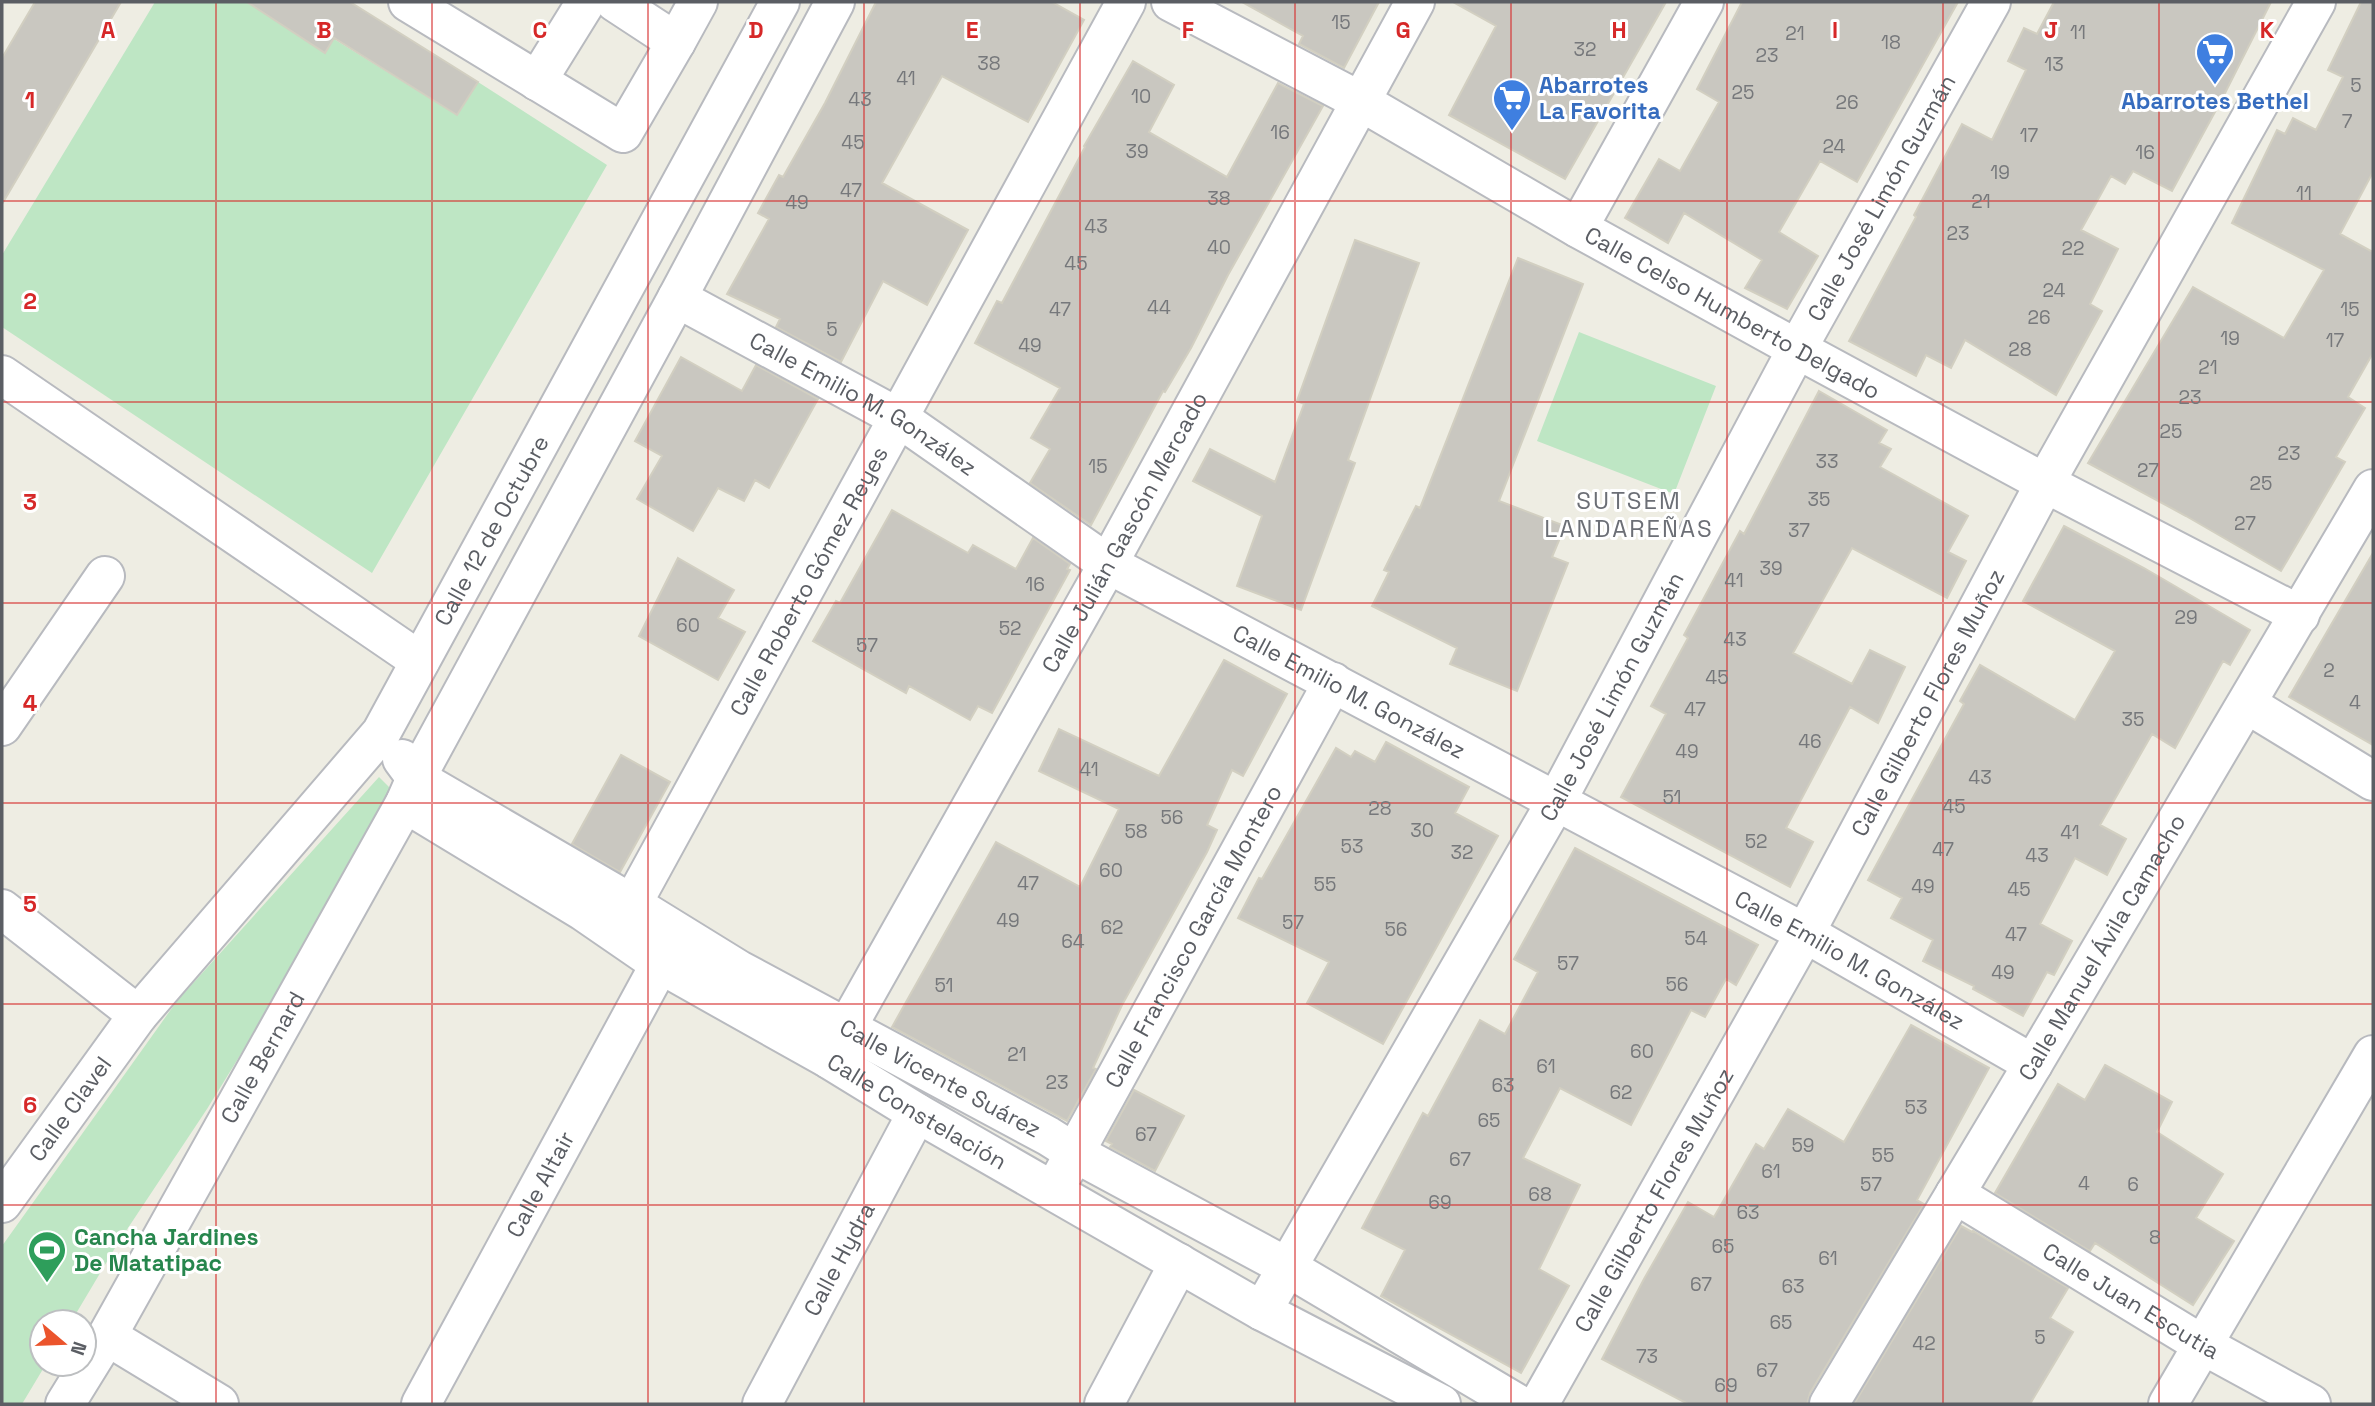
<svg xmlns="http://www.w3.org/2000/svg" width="2375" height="1406" font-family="'Space Grotesk',sans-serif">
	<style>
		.green { fill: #bee6c4 }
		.building { fill: #c9c7c0; stroke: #d2cfc1; stroke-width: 2 }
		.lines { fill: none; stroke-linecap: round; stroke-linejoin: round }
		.minor-casing { stroke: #b8babf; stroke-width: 42 }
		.minor { stroke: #fff; stroke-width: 38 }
		.grid { fill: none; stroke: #d62828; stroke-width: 2; stroke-opacity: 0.55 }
		.labels { text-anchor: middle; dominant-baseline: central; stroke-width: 6; stroke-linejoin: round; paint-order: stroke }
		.number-label { font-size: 19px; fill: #76787b }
		.shop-label { font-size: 23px; font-weight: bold; fill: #366cbe; stroke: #fff; text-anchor: start }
		.street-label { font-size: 23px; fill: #5b5e64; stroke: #fff }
		.leisure-label { font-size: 23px; font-weight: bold; fill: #27864d; stroke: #fff; text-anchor: start }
		.neighbourhood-label { font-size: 24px; letter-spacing: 2px; fill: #6c6f76; stroke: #fff }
		.grid-label { font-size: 23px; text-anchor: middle; font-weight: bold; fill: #d62828; stroke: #fff; stroke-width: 6; stroke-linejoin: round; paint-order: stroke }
	</style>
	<rect width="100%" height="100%" fill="#eeede3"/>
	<path class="green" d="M155,2H247L325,52L334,39L457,115L478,82L607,165L372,573L2,327V255Z
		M1579,332L1716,386L1674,494L1537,441Z
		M379,777L399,797L207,1109L118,1243L71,1322H42V1364H46L22,1404H2V1246L177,1001Z"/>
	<path class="building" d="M35,2H121L2,204V58Z
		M247,2H350L478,82L457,115L334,38L325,53Z
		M876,2H1052L1084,20L1028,122L942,76L882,183L968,230L927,305L883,281L841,362L776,327L780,319L727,294L769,219L758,213L779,175L783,177L825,103Z
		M1242,2H1379L1344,68L1299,44L1303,36Z
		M1453,2H1666L1565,179L1449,115L1496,26Z
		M1742,2H1958L1857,182L1820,161L1779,232L1818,256L1787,309L1745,288L1762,260L1684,213L1668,243L1625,218L1659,159L1680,171L1719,102L1697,89Z
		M2054,2H2271L2222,99L2172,191L2133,171L2125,184L2111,176L2081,230L2118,249L2090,304L2102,311L2056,395L1965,340L1951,368L1926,355L1916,376L1849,341L1916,217L1914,215L1962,124L1992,140L2026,70L2008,61L2024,28L2037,34Z
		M2361,2H2373V172L2340,234L2373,252V353L2348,397L2365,408L2336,457L2345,462L2281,571L2186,516L2088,463L2193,287L2284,338L2324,270L2232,223L2277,130L2285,134L2293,118L2316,130L2343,77L2328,70Z
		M1133,61L1174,85L1149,132L1227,177L1278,83L1323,106L1228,275L1191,348L1165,392L1163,391L1091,525L1030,483L1050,449L1031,438L1060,388L975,343L997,301L1002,303L1085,147L1084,146Z
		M1355,240L1419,263L1348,460L1355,463L1301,610L1237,586L1262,516L1193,481L1210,449L1275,482L1304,404L1297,401Z
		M1518,258L1583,284L1499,501L1565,526L1552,557L1568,563L1517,691L1450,664L1457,648L1372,606L1389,572L1384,570L1416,506L1420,508Z
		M681,357L742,391L756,365L818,399L769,488L755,480L744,501L718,488L693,531L637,499L662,456L635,441Z
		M1819,391L1887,430L1879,443L1891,449L1880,467L1968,516L1948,552L1966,561L1947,598L1852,548L1793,653L1852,684L1870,650L1905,667L1878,723L1850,707L1822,760L1786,828L1813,842L1790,887L1621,797L1666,714L1651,706L1688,638L1684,635L1740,531L1744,534Z
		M892,510L968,553L973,545L1016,569L1033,538L1070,564L1067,569L1070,570L992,713L978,706L970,720L909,686L906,693L813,641L836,601L840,603Z
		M2064,526L2144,568L2250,630L2230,665L2223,661L2175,748L2152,734L2100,825L2126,839L2107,875L2075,858L2040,924L2072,941L2054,975L2047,972L2023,1016L1973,989L1974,986L1923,961L1933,940L1891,918L1902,898L1868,880L1964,704L1960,701L1980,665L2075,720L2115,651L2023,601Z
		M2373,553V745L2289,697Z
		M678,558L734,590L718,618L745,632L718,680L639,636Z
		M1224,660L1287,694L1243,776L1232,770L1207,825L1217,830L1207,852L1122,1005L1093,1068L1096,1069L1067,1121L892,1027L996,842L1080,887L1119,809L1039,771L1059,729L1159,776Z
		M1386,742L1469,787L1455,813L1498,836L1383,1044L1307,1003L1329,962L1238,918L1259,878L1262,879L1336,748L1351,757L1355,751L1375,762Z
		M621,755L670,782L620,872L572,844Z
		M1575,848L1758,945L1736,985L1726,979L1705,1017L1691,1010L1631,1125L1560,1088L1523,1158L1580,1185L1539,1269L1569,1286L1521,1373L1381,1296L1405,1250L1362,1228L1423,1113L1428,1116L1480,1020L1505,1034L1538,972L1514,959Z
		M1911,1025L1989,1068L1917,1200L1924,1204L1810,1393L1807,1404H1688L1602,1359L1644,1279L1688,1202L1714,1217L1756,1144L1764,1149L1788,1109L1844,1142Z
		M2105,1065L2172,1102L2157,1132L2223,1174L2196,1218L2234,1241L2193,1305L2095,1243L2090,1251L1995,1193L2058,1084L2085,1100Z
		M1134,1090L1184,1116L1155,1171L1110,1147L1112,1144L1106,1141Z
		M1961,1226L1972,1232L1973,1231L2068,1288L2050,1318L2073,1332L2030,1404H1854Z"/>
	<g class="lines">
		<defs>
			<g id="minor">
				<path d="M408,2L623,133L676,42"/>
				<path d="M615,2L676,42L698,2"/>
				<path id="s1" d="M1171,2L1360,101L1578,228L1797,349L2045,483L2300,615"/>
				<path d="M537,81L586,2"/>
				<path d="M1578,228L1704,2"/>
				<path id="s2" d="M677,298L899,418L1108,564L1805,933L2033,1064"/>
				<path d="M2,375L420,661"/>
				<path d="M2247,704L2373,781"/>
				<path d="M2,726L105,576"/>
				<path id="s3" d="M402,759L416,778L632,904L739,970L1048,1136L1075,1153L1287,1267L1518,1404"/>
				<path id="s4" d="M405,803L583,911L660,964L829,1059L917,1113L1262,1311L1441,1404"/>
				<path id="s5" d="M632,904L1126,2"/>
				<path d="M2,909L138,1015"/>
				<path id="s6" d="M829,1059L1108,564L1415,2"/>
				<path id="s7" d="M1063,1174L1333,682"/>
				<path id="s8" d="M1955,1194L2203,1345L2311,1404"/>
				<path id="s9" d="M2,1203L138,1015L381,733L780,2"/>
				<path id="s10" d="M1262,1311L1557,800L1797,349L1991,2"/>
				<path d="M107,1336L219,1404"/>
				<path id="s11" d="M65,1404L107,1336L405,803L416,778L677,298L835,2"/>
				<path id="s12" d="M421,1404L660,964"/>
				<path id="s13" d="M762,1404L917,1113"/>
				<path d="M1104,1404L1179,1263"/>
				<path id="s14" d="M1539,1404L1805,933L2045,483L2316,2"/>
				<path id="s15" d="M1829,1404L2033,1064L2373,489"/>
				<path d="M2168,1404L2373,1055"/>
			</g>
		</defs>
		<use href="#minor" class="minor-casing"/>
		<use href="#minor" class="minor"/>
	</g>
	<path class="grid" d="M216,2V1404M432,2V1404M648,2V1404M864,2V1404M1080,2V1404M1295,2V1404M1511,2V1404M1727,2V1404M1943,2V1404M2159,2V1404M2,201H2373M2,402H2373M2,603H2373M2,803H2373M2,1004H2373M2,1205H2373"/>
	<defs>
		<symbol id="supermarket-pin" viewBox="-11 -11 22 30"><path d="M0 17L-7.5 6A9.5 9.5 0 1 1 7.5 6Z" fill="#3f7fe0" stroke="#fff"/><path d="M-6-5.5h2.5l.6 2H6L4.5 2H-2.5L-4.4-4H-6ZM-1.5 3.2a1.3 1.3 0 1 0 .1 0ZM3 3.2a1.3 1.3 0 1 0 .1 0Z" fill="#fff"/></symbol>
		<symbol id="stadium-pin" viewBox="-11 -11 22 30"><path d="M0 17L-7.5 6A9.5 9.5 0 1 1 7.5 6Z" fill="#2e9e5b" stroke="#fff"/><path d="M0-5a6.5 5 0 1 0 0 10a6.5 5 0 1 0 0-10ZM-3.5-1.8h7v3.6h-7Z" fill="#fff"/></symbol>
	</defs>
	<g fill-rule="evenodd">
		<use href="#supermarket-pin" x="2193" y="30" width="44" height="60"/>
		<use href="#supermarket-pin" x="1490" y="76" width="44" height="60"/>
		<use href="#stadium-pin" x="25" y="1228" width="44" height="60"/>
	</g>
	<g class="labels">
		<g class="number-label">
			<text x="1341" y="22">15</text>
			<text x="2078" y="32">11</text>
			<text x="1795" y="33">21</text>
			<text x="1891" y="42">18</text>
			<text x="1585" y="49">32</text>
			<text x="1767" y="55">23</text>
			<text x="989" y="63">38</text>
			<text x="2054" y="64">13</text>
			<text x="906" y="78">41</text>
			<text x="2356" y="85">5</text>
			<text x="1743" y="92">25</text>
			<text x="1141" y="96">10</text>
			<text x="860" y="99">43</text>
			<text x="1847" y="102">26</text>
			<text x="2347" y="121">7</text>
			<text x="1280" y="132">16</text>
			<text x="2029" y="135">17</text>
			<text x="853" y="142">45</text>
			<text x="1834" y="146">24</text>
			<text x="1137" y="151">39</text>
			<text x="2145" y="152">16</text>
			<text x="2000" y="172">19</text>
			<text x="851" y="190">47</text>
			<text x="2304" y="193">11</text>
			<text x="1219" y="198">38</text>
			<text x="1981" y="201">21</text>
			<text x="797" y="202">49</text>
			<text x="1096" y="226">43</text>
			<text x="1958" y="233">23</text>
			<text x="1219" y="247">40</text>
			<text x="2073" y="248">22</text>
			<text x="1076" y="263">45</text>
			<text x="2054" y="290">24</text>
			<text x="1159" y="307">44</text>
			<text x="1060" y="309">47</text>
			<text x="2350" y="309">15</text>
			<text x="2039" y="317">26</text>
			<text x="832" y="329">5</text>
			<text x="2230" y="338">19</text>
			<text x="2335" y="340">17</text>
			<text x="1030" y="345">49</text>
			<text x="2020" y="349">28</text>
			<text x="2208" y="367">21</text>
			<text x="2190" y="397">23</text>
			<text x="2171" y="431">25</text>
			<text x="2289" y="453">23</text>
			<text x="1827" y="461">33</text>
			<text x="1098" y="466">15</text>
			<text x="2148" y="470">27</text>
			<text x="2261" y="483">25</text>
			<text x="1819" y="499">35</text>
			<text x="2245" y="523">27</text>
			<text x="1799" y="530">37</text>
			<text x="1771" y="568">39</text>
			<text x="1734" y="580">41</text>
			<text x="1035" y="584">16</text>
			<text x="2186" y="617">29</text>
			<text x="688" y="625">60</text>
			<text x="1010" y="628">52</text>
			<text x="1735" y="639">43</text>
			<text x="867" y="645">57</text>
			<text x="2329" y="670">2</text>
			<text x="1717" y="677">45</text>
			<text x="2355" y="702">4</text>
			<text x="1695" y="709">47</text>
			<text x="2133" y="719">35</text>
			<text x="1810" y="741">46</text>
			<text x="1687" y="751">49</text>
			<text x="1089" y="769">41</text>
			<text x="1980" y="777">43</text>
			<text x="1672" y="797">51</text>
			<text x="1954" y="806">45</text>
			<text x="1380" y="808">28</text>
			<text x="1172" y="817">56</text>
			<text x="1422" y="830">30</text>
			<text x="1136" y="831">58</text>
			<text x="2070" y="832">41</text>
			<text x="1756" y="841">52</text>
			<text x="1352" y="846">53</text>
			<text x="1943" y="849">47</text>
			<text x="1462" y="852">32</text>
			<text x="2037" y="855">43</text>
			<text x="1111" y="870">60</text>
			<text x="1028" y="883">47</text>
			<text x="1325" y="884">55</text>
			<text x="1923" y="886">49</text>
			<text x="2019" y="889">45</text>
			<text x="1008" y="920">49</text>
			<text x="1293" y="922">57</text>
			<text x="1112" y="927">62</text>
			<text x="1396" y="929">56</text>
			<text x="2016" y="934">47</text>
			<text x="1696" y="938">54</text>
			<text x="1073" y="941">64</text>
			<text x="1568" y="963">57</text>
			<text x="2003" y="972">49</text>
			<text x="1677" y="984">56</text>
			<text x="944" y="985">51</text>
			<text x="1642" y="1051">60</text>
			<text x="1017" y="1054">21</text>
			<text x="1546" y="1066">61</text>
			<text x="1057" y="1082">23</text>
			<text x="1503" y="1085">63</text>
			<text x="1621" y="1092">62</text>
			<text x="1916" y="1107">53</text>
			<text x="1489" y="1120">65</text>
			<text x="1146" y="1134">67</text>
			<text x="1803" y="1145">59</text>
			<text x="1883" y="1155">55</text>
			<text x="1460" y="1159">67</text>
			<text x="1771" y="1171">61</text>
			<text x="2084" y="1183">4</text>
			<text x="1871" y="1184">57</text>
			<text x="2133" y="1184">6</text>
			<text x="1540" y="1194">68</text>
			<text x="1440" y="1202">69</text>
			<text x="1748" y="1212">63</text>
			<text x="2155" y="1237">8</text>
			<text x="1723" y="1246">65</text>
			<text x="1828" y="1258">61</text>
			<text x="1701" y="1284">67</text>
			<text x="1793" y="1286">63</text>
			<text x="1781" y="1322">65</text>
			<text x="2040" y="1337">5</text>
			<text x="1924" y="1343">42</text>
			<text x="1647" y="1356">73</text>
			<text x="1767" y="1370">67</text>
			<text x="1726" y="1385">69</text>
		</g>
		<g class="shop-label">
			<text x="1539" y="85">Abarrotes<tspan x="1539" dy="26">La Favorita</tspan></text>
			<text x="2215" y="101" text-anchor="middle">Abarrotes Bethel</text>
		</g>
		<g class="street-label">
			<text stroke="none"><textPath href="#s10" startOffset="1274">Calle José Limón Guzmán</textPath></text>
			<text stroke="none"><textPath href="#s1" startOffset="642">Calle Celso Humberto Delgado</textPath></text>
			<text stroke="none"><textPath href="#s2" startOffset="214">Calle Emilio M. González</textPath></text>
			<text stroke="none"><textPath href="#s9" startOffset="835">Calle 12 de Octubre</textPath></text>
			<text stroke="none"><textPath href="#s6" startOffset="604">Calle Julián Gascón Mercado</textPath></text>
			<text stroke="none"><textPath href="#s5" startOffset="368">Calle Roberto Gómez Reyes</textPath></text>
			<text stroke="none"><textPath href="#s2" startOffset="780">Calle Emilio M. González</textPath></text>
			<text stroke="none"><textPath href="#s10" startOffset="707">Calle José Limón Guzmán</textPath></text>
			<text stroke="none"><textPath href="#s14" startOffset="802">Calle Gilberto Flores Muñoz</textPath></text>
			<text stroke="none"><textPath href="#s7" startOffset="271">Calle Francisco García Montero</textPath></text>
			<text stroke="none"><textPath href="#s15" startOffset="532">Calle Manuel Ávila Camacho</textPath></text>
			<text stroke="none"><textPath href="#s2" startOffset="1348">Calle Emilio M. González</textPath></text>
			<text stroke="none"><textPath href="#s11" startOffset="399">Calle Bernard</textPath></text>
			<text stroke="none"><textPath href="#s3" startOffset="628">Calle Vicente Suárez</textPath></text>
			<text stroke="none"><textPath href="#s9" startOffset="116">Calle Clavel</textPath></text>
			<text stroke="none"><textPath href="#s4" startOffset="598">Calle Constelación</textPath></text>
			<text stroke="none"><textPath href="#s12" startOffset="250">Calle Altair</textPath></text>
			<text stroke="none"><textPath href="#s14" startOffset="234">Calle Gilberto Flores Muñoz</textPath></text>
			<text stroke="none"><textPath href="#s13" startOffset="164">Calle Hydra</textPath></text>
			<text stroke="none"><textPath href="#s8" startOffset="206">Calle Juan Escutia</textPath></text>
		</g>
		<g class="leisure-label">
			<text x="74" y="1237">Cancha Jardines<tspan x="74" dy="26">De Matatipac</tspan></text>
		</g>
		<g class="neighbourhood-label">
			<text x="1629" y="500">SUTSEM<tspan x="1629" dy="28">LANDAREÑAS</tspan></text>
		</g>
	</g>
	<g class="grid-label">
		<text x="108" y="38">A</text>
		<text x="324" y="38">B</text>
		<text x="540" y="38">C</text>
		<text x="756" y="38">D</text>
		<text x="972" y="38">E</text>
		<text x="1188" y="38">F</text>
		<text x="1403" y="38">G</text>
		<text x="1619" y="38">H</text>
		<text x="1835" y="38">I</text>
		<text x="2051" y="38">J</text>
		<text x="2267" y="38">K</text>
		<text x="30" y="108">1</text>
		<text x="30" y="309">2</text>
		<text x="30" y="510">3</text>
		<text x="30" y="711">4</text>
		<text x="30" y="912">5</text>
		<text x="30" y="1113">6</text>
	</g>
	<rect width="2375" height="1406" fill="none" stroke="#5b5e64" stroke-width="7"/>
	<g transform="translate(63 1343) rotate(109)"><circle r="33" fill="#ffffff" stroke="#bdbfc1" stroke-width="2"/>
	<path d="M0-5L12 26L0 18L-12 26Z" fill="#eb542c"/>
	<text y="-10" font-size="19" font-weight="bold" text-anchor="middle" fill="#5b5e64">N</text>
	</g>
</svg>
